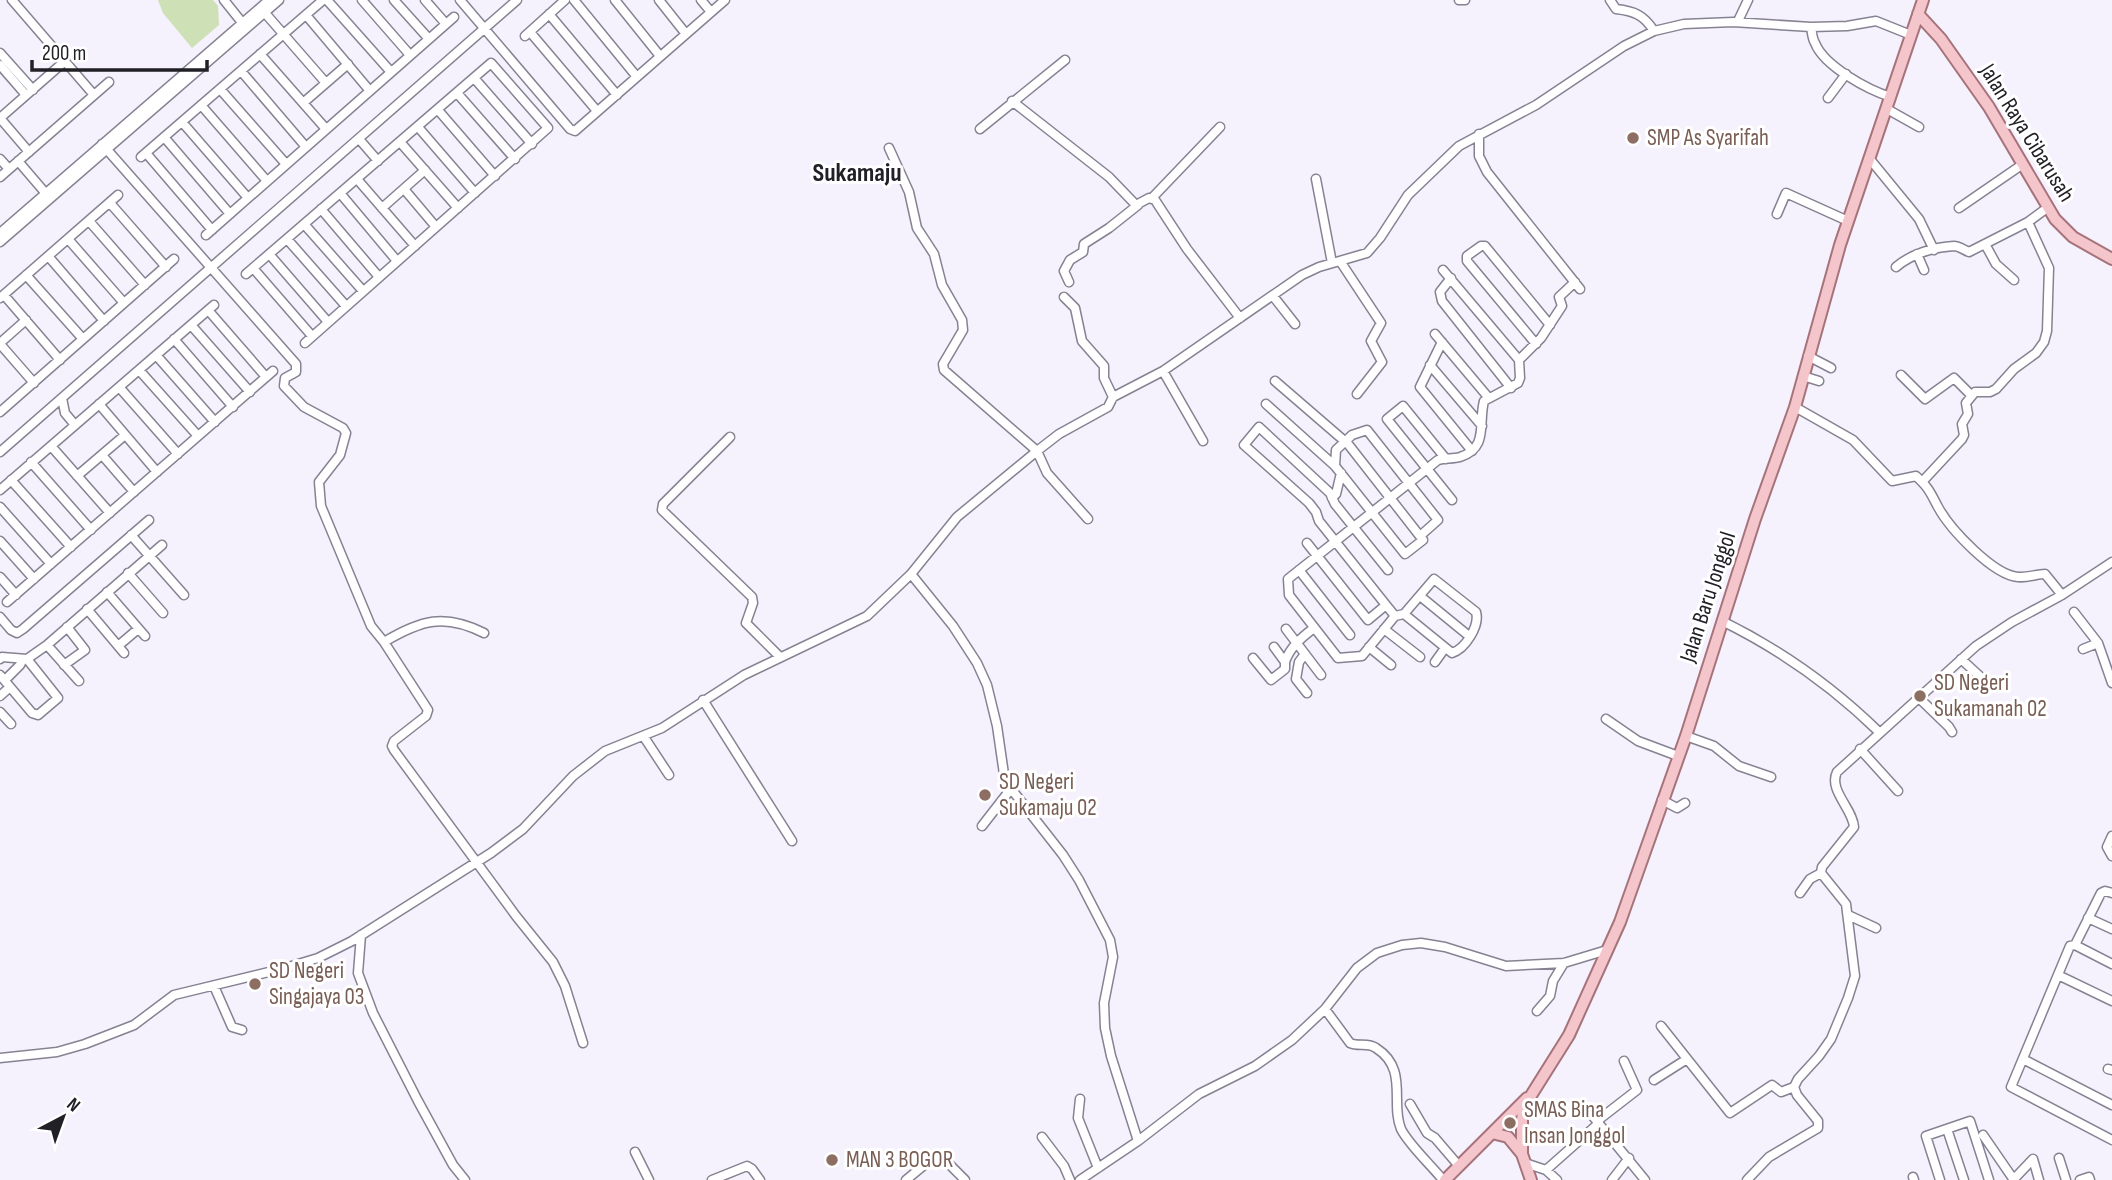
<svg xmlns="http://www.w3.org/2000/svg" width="2112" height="1180" font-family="'Sofia Sans Condensed',sans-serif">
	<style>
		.green { fill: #cee0b5 }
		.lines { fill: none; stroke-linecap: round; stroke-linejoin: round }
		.minor-casing { stroke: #868292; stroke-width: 11 }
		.major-casing { stroke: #a6737b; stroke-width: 14 }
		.minor { stroke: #fff; stroke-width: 8 }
		.major { stroke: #f4c5cb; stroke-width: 10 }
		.education-dot { fill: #8d6e63; stroke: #fff; stroke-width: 2.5 }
		.labels { text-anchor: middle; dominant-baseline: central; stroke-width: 6; stroke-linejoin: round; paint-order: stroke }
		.street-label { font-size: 23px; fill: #212026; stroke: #fff }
		.education-label { font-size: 23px; fill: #785e54; stroke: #fff; text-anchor: start }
		.quarter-label { font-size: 26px; font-weight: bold; fill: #212026; stroke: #fff }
	</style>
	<rect width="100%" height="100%" fill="#f5f2fd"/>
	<path class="green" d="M158,0H213L218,6L219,25L192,48L163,13Z"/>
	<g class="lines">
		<defs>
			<path id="minor" d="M12,0L94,95
				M224,0L244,25
				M327,0L391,72
				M362,0L410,55
				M394,0L429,39
				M425,0L446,24
				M460,0L570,129L575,131L725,0
				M574,0L637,77
				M615,0L660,56
				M659,0L686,34
				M701,0L711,12
				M1459,0H1465
				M1610,0L1616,9C1634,11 1644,15 1654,31
				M265,13L326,83
				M549,14L617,95
				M306,15L370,91
				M1738,21L1748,0
				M1811,27C1812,32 1812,38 1815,43C1824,66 1868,90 1891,97
				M530,32L597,111
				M525,36L565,0
				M0,53L33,90
				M260,54L326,129
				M0,65L26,95
				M241,71L306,147
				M474,78L532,144
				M220,89L286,164
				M457,93L515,159
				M1828,98L1846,74
				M1012,101L1109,177L1136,205L1149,198L1155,200L1187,249L1240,318
				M303,103L348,64
				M201,105L267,181
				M1887,109L1919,127
				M438,110L495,176
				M182,122L248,198
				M418,127L475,193
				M980,129L1065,60
				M1479,134V156L1487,172L1580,289
				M164,137L230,214
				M359,139L378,161
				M400,142L458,208
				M102,144L296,364V372L285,378L284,386L304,407L343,428L346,433L340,455L319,482L321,506L371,626L384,642L428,710L426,716L394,741L392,746L394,750L516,916L553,962L565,986L583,1043
				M889,148L909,192L917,228L934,254L942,285L962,320L963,330L943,364L944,370L1037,451L1047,473L1088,519
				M29,152L0,118L65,61
				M146,153L212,230
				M141,157L323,0
				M1869,158L1919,219L1934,250
				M0,159L9,169
				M18,161L48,196
				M0,177L109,82
				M357,179L415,246
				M1316,179L1332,263
				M404,189L436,227
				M340,193L397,261
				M1152,198L1220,127
				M110,203L166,267
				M382,208L425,170
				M1959,208L2023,164
				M321,209L379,277
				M1777,214L1786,193L1848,221
				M89,221L145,285
				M304,224L363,291
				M0,233L269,0
				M206,235L454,17
				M68,239L124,303
				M287,239L346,306
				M0,242L279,0
				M1985,244L1996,264L2014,280
				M269,254L328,322
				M1917,254L1924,270
				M48,256L104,321
				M1340,261L1381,323L1371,341L1382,362L1357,394
				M1896,267C1911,254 1934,247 1954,246C1959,246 1964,250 1969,252L2028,222L2047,208
				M253,268L312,336
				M1443,270L1519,360
				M246,274L491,63L548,128L305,343
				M26,275L83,339
				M1451,278L1440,292L1442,301L1511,388
				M1069,282L1064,271L1070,260L1083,252L1084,244L1109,228L1138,205
				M4,295L60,360
				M1273,296L1295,324
				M1064,297L1075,308L1082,341L1104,366V378L1113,397
				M0,298L118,195
				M208,310L266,377
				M191,325L250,392
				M1435,334L1488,397
				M174,339L233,407
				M1442,342L1420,387L1472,451
				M0,343L26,320
				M0,344L34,383
				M1536,344L1467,261V256L1481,246H1485L1550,325
				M156,355L215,422
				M1808,356L1831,368
				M1430,365L1482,426
				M139,370L198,436
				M1163,371L1203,441
				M1901,375L1925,399L1954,378L1971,395
				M1803,376L1819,381
				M119,387L178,454
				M62,398L65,413L75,425
				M99,404L157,472
				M1266,404L1335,466L1405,554L1423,540L1348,444L1275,381
				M1795,407L1853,440L1892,481L1916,476C1929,488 1930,492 1938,507C1950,529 1993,575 2018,577C2028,578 2036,574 2045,574L2062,595
				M0,412L174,259
				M730,437L663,504L662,510L752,597L753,603L746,623L780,657
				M51,446L110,513
				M0,452L517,0
				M102,455L134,492
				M1446,459L1403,406L1387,419L1452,500
				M31,462L91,530
				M1335,466L1336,450L1352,435L1367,430L1438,520L1420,536
				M77,476L125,435
				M11,480L71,547
				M1922,482L1962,439L1964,435L1962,424L1968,414L1966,403L1975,392H1990L1996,389L2014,369L2036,353L2044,342L2047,331L2049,268L2028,222
				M0,490L214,305
				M1332,498L1336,494L1341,473
				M0,507L51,564
				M131,535L184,595
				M0,541L34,579
				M1307,543L1368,620L1386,605L1319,521L1316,512L1309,503L1244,445L1259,427L1330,493L1335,504L1388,570
				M1299,570L1350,635
				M128,573L163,613
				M911,574L953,626L977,663L987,685L997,726L1005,781L1063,855L1079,880L1110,940L1113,957L1104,1003L1105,1028L1111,1056L1138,1141
				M0,577L16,595
				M107,592L145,636
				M1420,596L1469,636
				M7,602L273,371
				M1386,605L1395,616L1362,656L1338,658L1289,595L1288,579L1438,460C1445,458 1453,459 1460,457C1489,448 1478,423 1484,401L1518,383L1520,378L1519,360L1541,338L1562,306L1559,297L1575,282
				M87,609L124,653
				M2074,612L2098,643L2112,683
				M1395,616L1404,614L1434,579L1476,612C1480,626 1465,649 1452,653L1404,614
				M0,617L11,630L17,633L23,629L149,520
				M1722,621C1779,649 1834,688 1879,732
				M1286,629L1321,675
				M1384,629L1420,657
				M384,642C421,620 444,613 484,633
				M47,645L79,681
				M118,646L138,629
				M1369,647L1391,665
				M2083,649L2098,643
				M1305,654L1299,662L1296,679L1307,693
				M1253,658L1271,680L1285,669V662L1274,647
				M0,659L2,657L27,659L47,645L162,545
				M1961,659L1985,681
				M1285,662C1290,647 1302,637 1314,628
				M1435,662L1445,648
				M64,665L85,650L67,627
				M0,675L32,713L38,715L58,698L27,659
				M5,680L20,665L23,659
				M0,696L10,687
				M1919,698L1949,727L1952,732
				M703,700L792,841
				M0,712L11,724
				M1606,719L1638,741L1678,756
				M1686,736L1714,746L1739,766L1771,777
				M644,737L669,775
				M1860,749L1898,791
				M1662,800L1677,808L1685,803
				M982,826L1010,790
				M2112,836L2107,847L2112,856
				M1800,893L1810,879L1821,873
				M1848,915L1876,928
				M2088,918L2112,929
				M361,935L358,973L373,1013L418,1101L453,1165L465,1180
				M2075,945L2101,893L2105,891L2112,893
				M2112,964L2075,945L2070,946L2011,1087L2112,1140
				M2058,975L2112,1001
				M214,986L232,1027L242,1030
				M1325,1009L1350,1043C1358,1047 1368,1042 1376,1048C1409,1069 1390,1103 1401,1129C1409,1145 1431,1165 1443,1180
				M1537,1011L1550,996L1553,981L1564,963
				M1661,1026L1730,1113L1772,1085L1781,1092L1794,1087
				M0,1058L57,1052L85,1044L134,1025L174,995L285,968L318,958L352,941L491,853L523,829L573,776L605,751L662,728L744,675L867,616L911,574L957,517L1037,451L1059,434L1108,407L1113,397L1163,371L1302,275L1319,267L1367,253L1380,238L1408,195L1459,146L1536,105L1624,46L1654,31L1684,24L1733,22L1811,27L1847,26L1876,21L1911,35
				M2023,1059L2112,1105
				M2108,1069L2112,1070
				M1654,1080L1687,1059
				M1080,1099L1078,1118L1098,1168
				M1410,1104L1427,1133L1435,1138L1459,1166
				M1591,1114L1645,1180
				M1597,1121L1637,1090L1624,1061
				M1947,1129L1964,1180
				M1983,1135L2014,1180
				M1042,1137L1064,1166L1070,1180
				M635,1152L649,1180
				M2059,1158L2066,1180
				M1525,1163L1546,1170L1557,1180
				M1546,1170L1599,1123
				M1913,1177L1914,1180
				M2014,1179L2033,1159L2039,1180
				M712,1180L747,1166L752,1169L760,1180
				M906,1180L929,1161L939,1158L947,1162L965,1180
				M1080,1180L1138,1141L1199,1094L1255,1066L1292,1040L1325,1009L1357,968L1377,953L1402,945L1421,943L1445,947L1506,966L1564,963L1607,950
				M1612,1180L1629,1158
				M1747,1180L1769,1157L1818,1128V1121L1797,1095L1794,1087L1798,1079L1819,1056L1831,1039L1848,998L1855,976L1846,904L1821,873L1822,867L1854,827C1853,809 1828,790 1837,772L1976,646L2012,622L2062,595L2112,562
				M1940,1180L1926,1136L1970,1121L1989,1180
				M2080,1180L2089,1177L2090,1180"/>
			<path id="major" d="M1918,14L1941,39L1989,107L2055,219L2073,237L2112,259
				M1492,1133L1508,1137L1522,1154
				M1445,1180L1527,1098
				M1531,1180L1522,1154V1119L1525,1105L1569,1035L1620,922L1686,736L1755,519L1795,407L1840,245L1923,0"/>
		</defs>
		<use href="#minor" class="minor-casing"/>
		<use href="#major" class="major-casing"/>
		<use href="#minor" class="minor"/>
		<use href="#major" class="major"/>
	</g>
	<g class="education-dot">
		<circle cx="1633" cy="138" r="7"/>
		<circle cx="1920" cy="696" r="7"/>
		<circle cx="985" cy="795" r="7"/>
		<circle cx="255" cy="984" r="7"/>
		<circle cx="1510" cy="1123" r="7"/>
		<circle cx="832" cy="1160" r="7"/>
	</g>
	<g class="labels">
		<g class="street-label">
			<text transform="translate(2027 133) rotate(58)">Jalan Raya Cibarusah</text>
			<text transform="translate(1708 597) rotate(-72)">Jalan Baru Jonggol</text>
		</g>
		<g class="education-label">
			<text x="1647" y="138">SMP As Syarifah</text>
			<text x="1934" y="683">SD Negeri<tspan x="1934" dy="26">Sukamanah 02</tspan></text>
			<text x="999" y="782">SD Negeri<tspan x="999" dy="26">Sukamaju 02</tspan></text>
			<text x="269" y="971">SD Negeri<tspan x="269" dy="26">Singajaya 03</tspan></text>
			<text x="1524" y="1110">SMAS Bina<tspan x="1524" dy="26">Insan Jonggol</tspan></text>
			<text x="846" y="1160">MAN 3 BOGOR</text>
		</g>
		<g class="quarter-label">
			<text x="857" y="173">Sukamaju</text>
		</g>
	</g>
	<g transform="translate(63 1117) rotate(41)" stroke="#ffffff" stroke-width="5" paint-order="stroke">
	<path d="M0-5L12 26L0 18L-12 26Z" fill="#212026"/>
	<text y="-10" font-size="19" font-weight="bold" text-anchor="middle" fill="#212026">N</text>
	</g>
	<path d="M32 60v10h175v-10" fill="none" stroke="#212026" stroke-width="3.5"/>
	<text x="42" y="60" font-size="21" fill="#212026" stroke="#ffffff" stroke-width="5" paint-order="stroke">200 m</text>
</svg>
